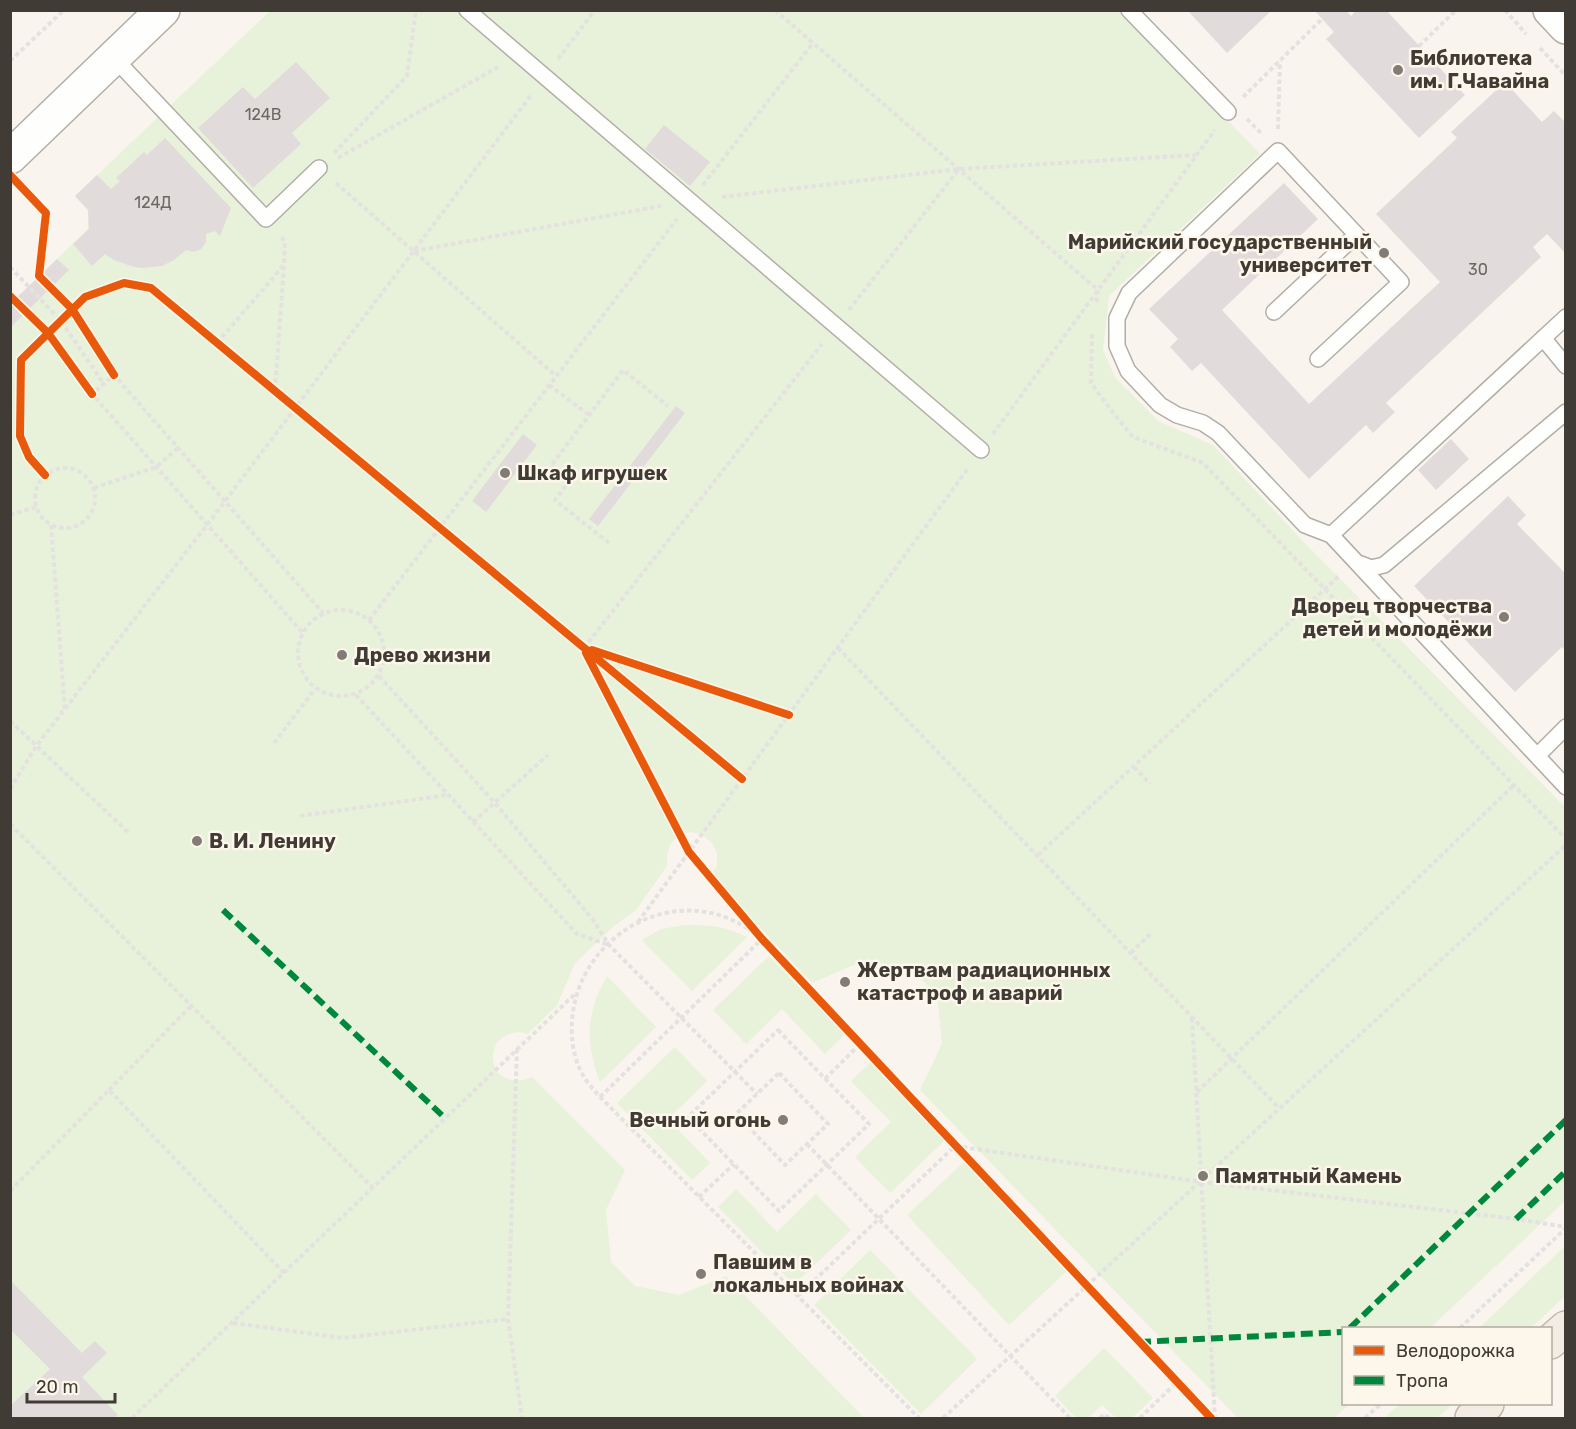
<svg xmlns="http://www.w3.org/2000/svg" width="1576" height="1429" font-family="Rubik,sans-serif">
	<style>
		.green { fill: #e8f1d9 }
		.building { fill: #e1dcdb }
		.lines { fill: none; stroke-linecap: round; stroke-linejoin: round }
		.lane-casing { stroke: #b2aea7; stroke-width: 18 }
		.secondary-casing { stroke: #b2aea7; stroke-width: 36 }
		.primary-casing { stroke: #c1b7a7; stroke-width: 36 }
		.path { stroke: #e4e2e0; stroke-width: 4; stroke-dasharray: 4.5 3; stroke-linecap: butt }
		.lane { stroke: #fefefc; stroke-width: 15 }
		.secondary { stroke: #fefefc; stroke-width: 33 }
		.primary { stroke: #f2ece5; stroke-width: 33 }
		.quiet { stroke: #00873e; stroke-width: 6; stroke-dasharray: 12 6; stroke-linecap: butt }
		.cycleway-casing { stroke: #fdf6ea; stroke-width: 11 }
		.cycleway { stroke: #e8590c; stroke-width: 8 }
		.poi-dot { fill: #817c75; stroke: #fdf6ea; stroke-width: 2 }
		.labels { text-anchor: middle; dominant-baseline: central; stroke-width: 5; stroke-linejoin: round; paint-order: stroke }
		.number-label { font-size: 16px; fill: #6c6762 }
		.poi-label { font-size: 20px; font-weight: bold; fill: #403b34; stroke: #fdf6ea; text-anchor: start }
	</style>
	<rect width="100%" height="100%" fill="#f9f5ee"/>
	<path class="green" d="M270,11H1122L1260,154L1109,296L1103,350L1115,377L1158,421L1213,445L1299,537L1565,807V1201L1430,1328H1344V1404H1350L1334,1418H1238L920,1090L942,1044L937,995L910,968L865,960L812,983L711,875L717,865V853L712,843L703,835L691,832L680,835L671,843L667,854V866L636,910L614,926L575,963L557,1005L528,1034C516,1030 507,1033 497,1042C484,1068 505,1089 532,1077L625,1170L606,1210L611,1262L635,1286L679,1295L726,1276L864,1418H11V304L88,229V210L75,196Z
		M685,925C710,925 724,926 747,937L692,991L642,940L661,929Z
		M769,956L845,1034L825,1054L782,1009L746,1044L713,1010Z
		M607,976L656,1027L600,1082C585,1043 586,1012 607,976Z
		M675,1047L707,1081L668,1119L710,1163L692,1180L617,1103Z
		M871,1062L945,1140L890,1193L855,1157L891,1122L851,1081Z
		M964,1162L1066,1272L1009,1325L907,1215Z
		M736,1189L777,1232L816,1194L851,1230L794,1285L718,1207Z
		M1565,1246V1296L1531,1328H1479Z
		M870,1250L977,1359L921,1414L814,1305Z
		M1104,1348L1153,1398L1132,1418H1116L1102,1405L1088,1418H1076L1055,1396Z
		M1400,1404H1453L1437,1418H1384Z"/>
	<path class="building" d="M1187,10H1272L1227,53Z
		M1314,10H1346L1351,16L1356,10H1386L1465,95L1419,138L1326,39L1334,32Z
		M296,62L330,98L292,133L301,144L253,188L198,128L243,87L255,99Z
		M1505,82L1542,122L1554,111L1566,123V254L1547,234L1533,247L1541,257L1386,403L1395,412L1373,433L1366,425L1309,479L1201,363L1192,371L1170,347L1178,339L1149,309L1284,183L1318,219L1222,310L1309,404L1440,282L1376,214L1457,138L1451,132Z
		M664,125L710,162L690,186L645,149Z
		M165,138L231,208L220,236L215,231L206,234V242L201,249L194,252L186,250L174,260L162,266L143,268L134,267L114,260L105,254L92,266L73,244L89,229L88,210L75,196L97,175L111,189L120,181L116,178L144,152L147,155Z
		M57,259L69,270L10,328V304Z
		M676,406L685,413L598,526L589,519Z
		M523,434L537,445L486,512L472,501Z
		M1451,439L1469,459L1436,490L1418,470Z
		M1508,496L1526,515L1517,524L1566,574V651L1562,647L1515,692L1414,586Z
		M10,1280L82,1353L95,1341L107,1353L82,1377L118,1415L114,1418H10V1406L50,1369L10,1329Z"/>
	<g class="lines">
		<defs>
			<path id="lane" d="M467,10L981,450
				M1129,10L1228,112
				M114,58L266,219L319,168
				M1274,312L1356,235
				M1543,338L1566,366
				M1318,359L1401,282L1278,151L1129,293L1117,318V346L1128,371L1160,405L1177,415L1203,423L1218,433L1305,525L1331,535L1566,317
				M1331,535L1537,756
				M1358,563L1371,568L1384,565L1566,412
				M1566,727L1537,756L1566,787"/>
			<path id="secondary" d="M1550,10L1566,27
				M10,157L163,10"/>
			<path id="primary" d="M1550,1342L1566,1328
				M1472,1418L1487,1404"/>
		</defs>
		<use href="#lane" class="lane-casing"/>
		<use href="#secondary" class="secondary-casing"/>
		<use href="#primary" class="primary-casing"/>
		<path class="path" d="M775,10L1098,290L1096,305
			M1505,10L1526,34
			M1419,46L1456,10
			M1540,48L1566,76
			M558,59L595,10
			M10,61L64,10
			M1243,97L1322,19
			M1247,119L1263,135
			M1278,129L1280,61
			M334,153L407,76L416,10
			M338,158L498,67
			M336,183L556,376
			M703,185L813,43
			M722,197L959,169L1196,155
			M414,251L661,206
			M10,267L61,321L104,384
			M849,310L959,169
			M1092,334L1091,383L1114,414L1133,437L1203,463L1566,839
			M217,343L284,265L285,242L280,235
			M549,385L589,415
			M275,390L284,266
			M993,434L1215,130
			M35 498a30 30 0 1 1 60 0a30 30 0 1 1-60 0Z
			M45,475L29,457L20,436L21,360L85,297L124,283L151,288L742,779
			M94,488L156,467L178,448
			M10,515L36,507
			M51,525L65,710
			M609,543L555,500L570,480L551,466L623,370L668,406
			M298 653a43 43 0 1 1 86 0a43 43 0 1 1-86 0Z
			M369,620L677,219
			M302,632L92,394L114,375L323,613
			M584,648L822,344
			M838,648L1279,1108
			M587,649L789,715
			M585,651L689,852L762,939L1211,1418
			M379,676L495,803L594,921L609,945L757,1094
			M356,695L577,934L609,945
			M10,721L129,833
			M274,743L315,689
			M1134,767L1150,784
			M10,789L37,745L207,525L532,94
			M300,816L448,795
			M473,822L548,755
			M10,824L373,1188
			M1038,855L1339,576
			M638,922L969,467
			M754,933C680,877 577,933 572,1022C571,1036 573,1054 579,1067C583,1078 592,1088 600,1097L919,1418
			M1131,953L1150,934
			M1192,1018L1215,1418
			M778,1030L869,1124L779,1211L688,1117Z
			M517,1049L508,1319L522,1418
			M779,1073L828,1124L785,1165L736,1114Z
			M825,1079L860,1044
			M109,1090L191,1006
			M1197,1092L1514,785
			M600,1097L762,939
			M807,1144L1070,1418
			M10,1191L109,1090L284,1273
			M699,1197L734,1164
			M798,1296L955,1146L1202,1182L1516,1219L1566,1227
			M233,1323L343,1338L508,1319
			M1460,1328L1566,1228
			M132,1418L575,994
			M943,1418L1566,845
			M1100,1418L1104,1414L1109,1418
			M1140,1418L1177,1382
			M1365,1418L1381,1404"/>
		<use href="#lane" class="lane"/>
		<use href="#secondary" class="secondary"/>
		<use href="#primary" class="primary"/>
		<path class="quiet" d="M223,910L445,1118
			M1516,1219L1566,1171
			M1350,1328L1566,1120
			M1139,1342L1344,1332"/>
		<defs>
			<path id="cycleway" d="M10,175L46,213L39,276L72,309L114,375
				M10,296L48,333L92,394
				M45,475L29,457L20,436L21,360L85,297L124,283L151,288L742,779
				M592,650L789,715
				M586,653L689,852L762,939L1211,1418"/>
		</defs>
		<use href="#cycleway" class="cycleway-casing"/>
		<use href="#cycleway" class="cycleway"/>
	</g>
	<g class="poi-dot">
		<circle cx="1398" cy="70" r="6"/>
		<circle cx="1384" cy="253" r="6"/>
		<circle cx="505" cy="473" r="6"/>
		<circle cx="1504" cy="617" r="6"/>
		<circle cx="342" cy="655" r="6"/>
		<circle cx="197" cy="841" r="6"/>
		<circle cx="845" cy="982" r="6"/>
		<circle cx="783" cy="1120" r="6"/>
		<circle cx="1203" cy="1176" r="6"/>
		<circle cx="701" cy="1274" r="6"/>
	</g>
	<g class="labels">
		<g class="number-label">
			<text x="263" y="114">124В</text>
			<text x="153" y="202">124Д</text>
			<text x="1478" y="269">30</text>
		</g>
		<g class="poi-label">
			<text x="1410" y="58">Библиотека<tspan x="1410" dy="23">им. Г.Чавайна</tspan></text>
			<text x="1372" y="242" text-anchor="end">Марийский государственный<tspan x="1372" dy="23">университет</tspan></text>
			<text x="517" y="473">Шкаф игрушек</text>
			<text x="1492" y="606" text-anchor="end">Дворец творчества<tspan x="1492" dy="23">детей и молодёжи</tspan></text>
			<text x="354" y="655">Древо жизни</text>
			<text x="209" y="841">В. И. Ленину</text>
			<text x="857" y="970">Жертвам радиационных<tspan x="857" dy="23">катастроф и аварий</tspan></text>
			<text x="771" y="1120" text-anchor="end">Вечный огонь</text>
			<text x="1215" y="1176">Памятный Камень</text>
			<text x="713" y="1262">Павшим в<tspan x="713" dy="23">локальных войнах</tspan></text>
		</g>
	</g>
	<rect width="1576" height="1429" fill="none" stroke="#403b34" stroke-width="24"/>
	<rect x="1342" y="1327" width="210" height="78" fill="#fdf6ea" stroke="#b1aba1" stroke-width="1.5"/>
	<rect x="1354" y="1346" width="30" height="9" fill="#e8590c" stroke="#b1aba1" stroke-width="1.5"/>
	<text x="1396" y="1357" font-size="18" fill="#403b34">Велодорожка</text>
	<rect x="1354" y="1376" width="30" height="9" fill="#00873e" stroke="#b1aba1" stroke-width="1.5"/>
	<text x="1396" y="1387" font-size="18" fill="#403b34">Тропа</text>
	<path d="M27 1393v9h88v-9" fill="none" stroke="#403b34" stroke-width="3"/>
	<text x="36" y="1393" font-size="18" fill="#403b34" stroke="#fdf6ea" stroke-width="4.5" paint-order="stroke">20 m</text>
</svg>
